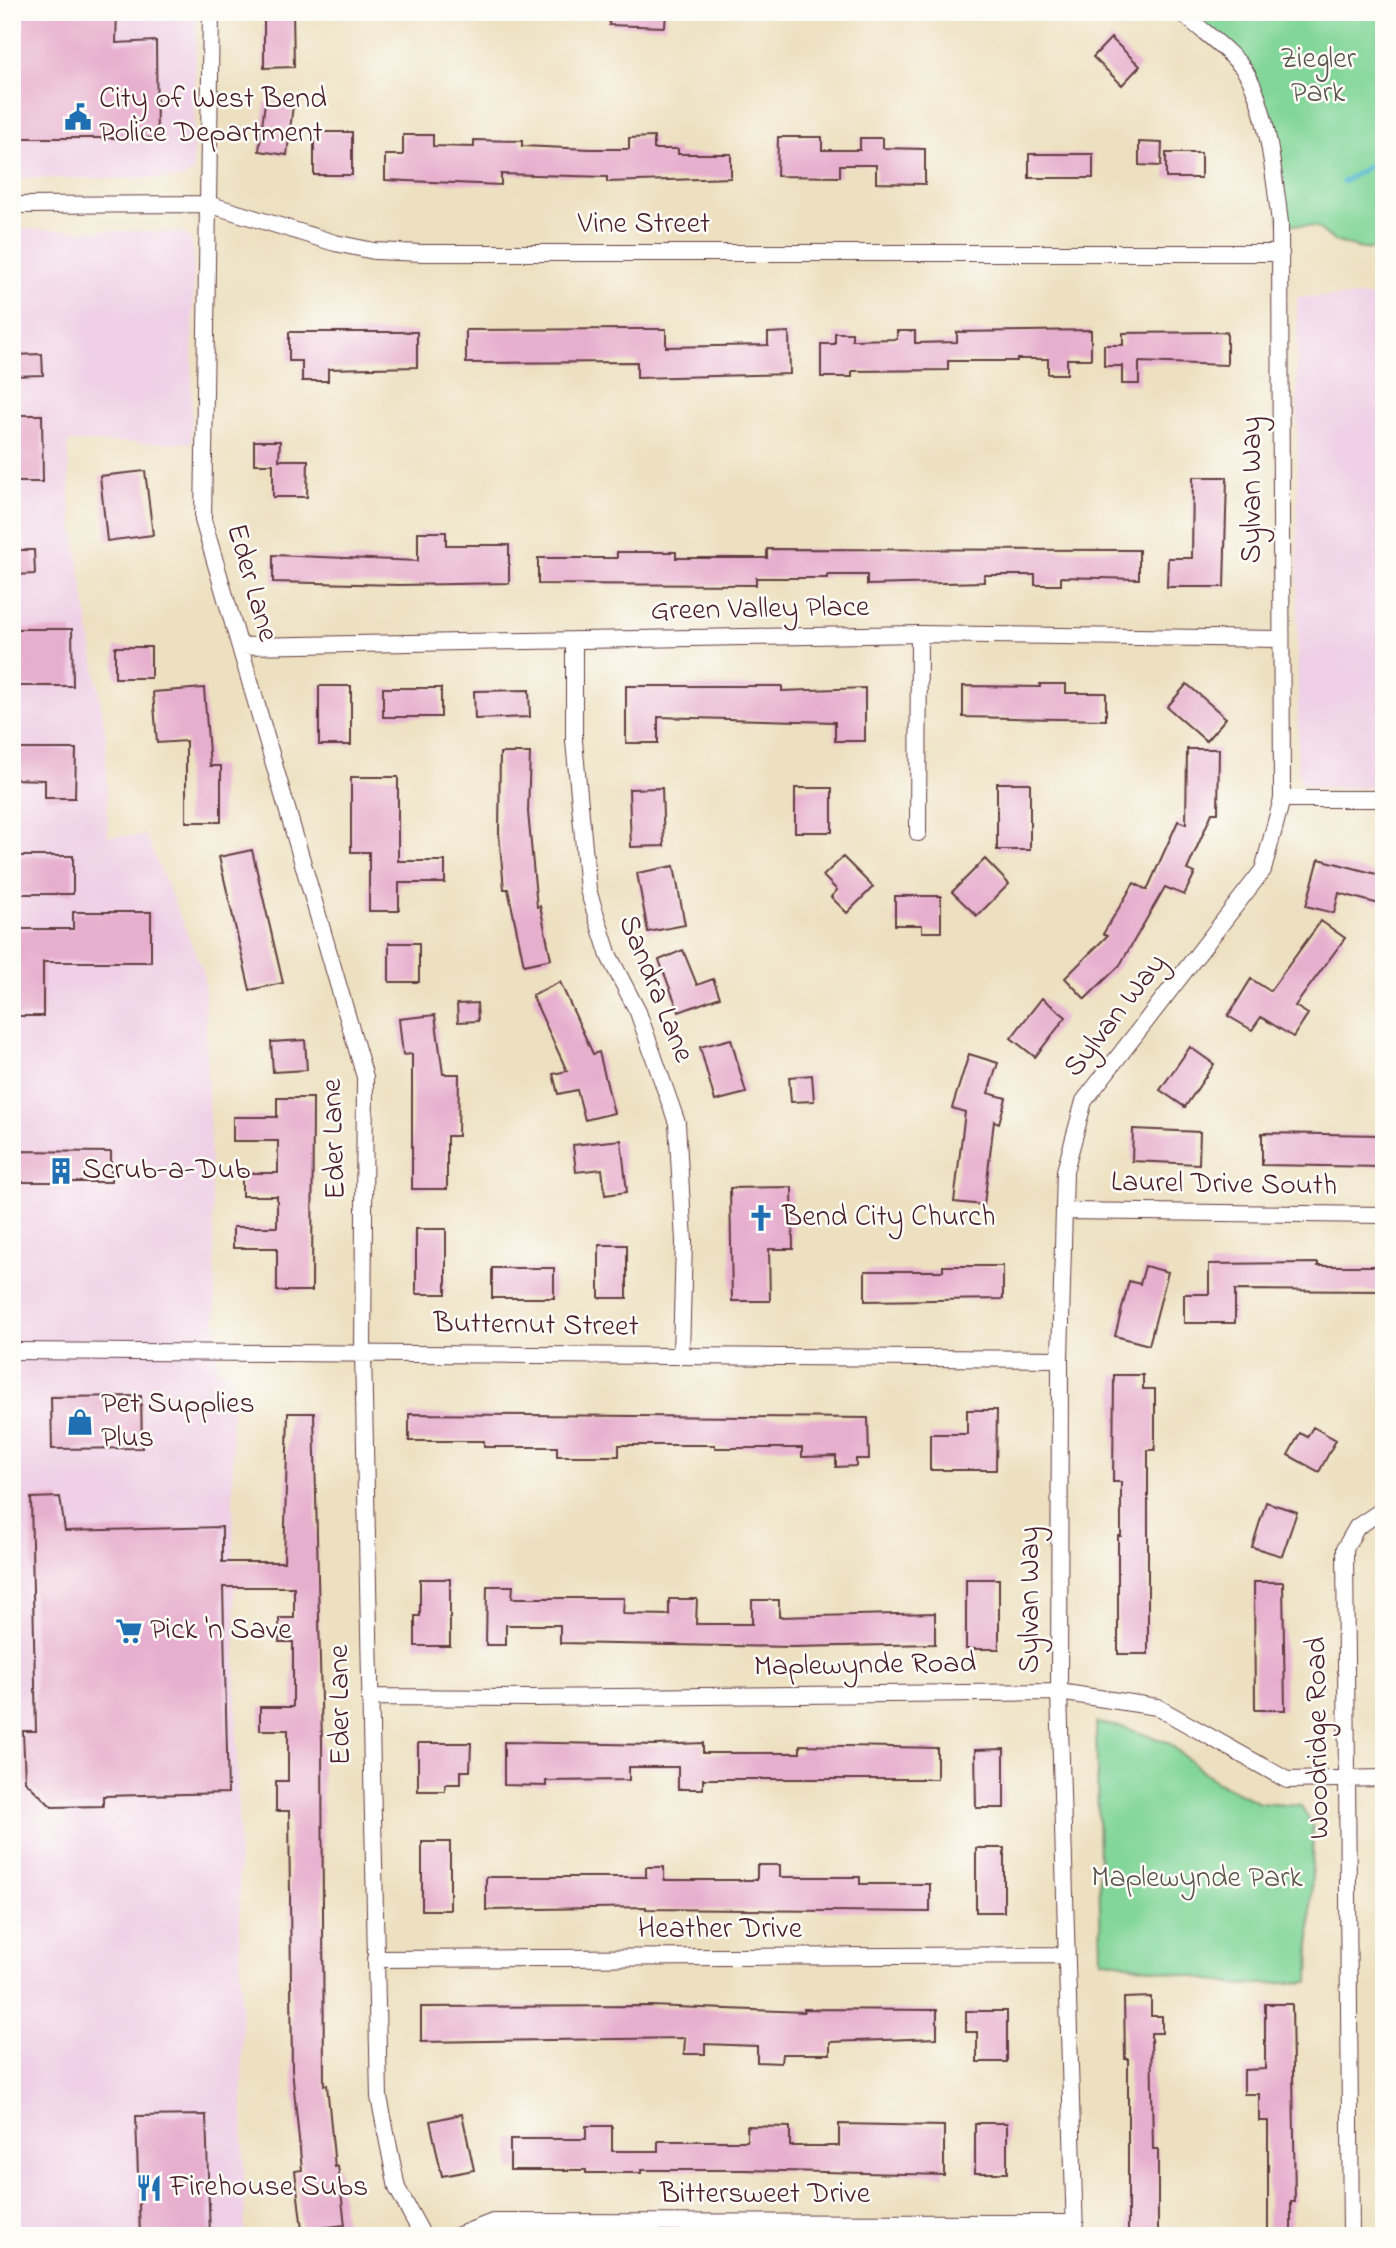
<svg xmlns="http://www.w3.org/2000/svg" width="1396" height="2248" font-family="'Indie Flower',sans-serif">
	<style>
		.built { fill: #efd0e6 }
		.green { fill: #82d699; stroke: #667a62; stroke-width: 2 }
		.lines { fill: none; stroke-linecap: round; stroke-linejoin: round }
		.stream { stroke: #51b8cf; stroke-width: 5 }
		.building { fill: #e7afce }
		.street-casing { stroke: #623c41; stroke-width: 18 }
		.street { stroke: #fff; stroke-width: 16 }
		.labels { text-anchor: middle; dominant-baseline: central; stroke-width: 5; stroke-linejoin: round; paint-order: stroke }
		.park-label { font-size: 30px; fill: #5b564c; stroke: #fdfcf7 }
		.poi-label { font-size: 30px; fill: #4a1f2b; stroke: #fdfcf7; text-anchor: start }
		.street-label { font-size: 30px; fill: #4a1f2b; stroke: #fdfcf7 }
	</style>
	<rect width="100%" height="100%" fill="#fdfcf7"/>
	<filter id="ink" filterUnits="userSpaceOnUse"><feTurbulence type="fractalNoise" baseFrequency=".0143" numOctaves="2"/><feDisplacementMap in="SourceGraphic" scale="14" xChannelSelector="R" yChannelSelector="G"/><feConvolveMatrix kernelMatrix="1 2 1 2 8 2 1 2 1" color-interpolation-filters="sRGB"/></filter>
	<filter id="wash" filterUnits="userSpaceOnUse"><feTurbulence type="fractalNoise" baseFrequency=".00686" numOctaves="4" result="noise"/><feDisplacementMap in="SourceGraphic" scale="28" xChannelSelector="R" yChannelSelector="G"/><feGaussianBlur stdDeviation="1.57" result="paint"/><feColorMatrix in="noise" values="0 0 0 0 0 0 0 0 0 0 0 0 0 0 0 0 0 1.4 0 .05"/><feComposite in="paint" operator="in"/></filter>
	<g filter="url(#wash)">
		<rect width="100%" height="100%" fill="#ede0c0"/>
		<path class="built" d="M12,12H197L193,172L182,179L12,178Z
			M12,229L182,232L190,238L194,252L191,443L68,442L70,505L106,736L108,836H146L204,973L218,1370H231L245,2236H12Z
			M1384,296V788L1314,787L1301,783L1298,772L1297,297Z"/>
		<path class="green" d="M1182,12H1384V250L1362,249L1334,241L1317,227L1280,223L1271,151L1243,68Z
			M1096,1723L1122,1727L1167,1742L1215,1781L1259,1803L1301,1806L1313,1825L1309,1982L1237,1985L1101,1959Z"/>
		<g class="lines">
			<path class="stream" d="M1343,182L1384,157"/>
		</g>
		<g id="blocks">
			<path class="building" d="M12,12H117L116,43L156,41L157,138H12Z
				M264,12H293L294,67L264,68Z
				M610,12H666L665,27L609,25Z
				M1111,38L1140,66L1122,85L1093,57Z
				M265,102L293,105L287,155L259,151Z
				M314,132H352V175H314Z
				M403,135H433V146L474,147V140L522,141V146L590,149H629V138L654,137V149H678V154H731V178L607,182V177L501,174V185L385,180V155H403Z
				M778,137H822V150H860V138H883V148L925,149V184L876,183V165H840V177L777,176Z
				M1139,142L1162,143L1161,166L1139,165Z
				M1166,153H1201V178H1166Z
				M1029,154H1093V178H1029Z
				M637,329H666V347L768,345V333L789,332L790,374L637,378V362L466,363V330Z
				M1091,330V359H1067V374H1048V359H1017V361H948V370L852,371V377H821V344H835V333H852V340L897,339V331H915V343L957,342V332Z
				M289,332H417V367L328,369V381H302V361H289Z
				M1227,332V365L1139,362V384H1122V366H1104V345H1123V333Z
				M42,354L43,375L12,376V355Z
				M12,415H42L43,482H12Z
				M254,441H280L279,460H308L307,497H273V464H254Z
				M145,471L153,535L107,541L100,476Z
				M1193,477H1227L1224,587H1167L1168,558H1192Z
				M418,532H446V545H509V583L399,585L273,582V555L418,561Z
				M767,549L1139,550V579L1061,577V585H1035V575H984V582L867,585V575H827V578H756V585L538,584V558H617V552H676V558H767Z
				M12,550H34L35,574L12,575Z
				M12,629H72L73,686H12Z
				M115,647H151V678H115Z
				M1040,684H1066V693H1106V720L963,717V686L1040,687Z
				M1187,684L1226,718L1206,741L1167,707Z
				M319,686H351V745H319Z
				M626,686H782V691L865,688V741H835V722L658,717V743H626Z
				M204,688L210,766H221V822H186V741L157,743L153,692Z
				M383,688H441V717H383Z
				M529,690L530,717L475,719L474,691Z
				M12,749H76L75,798H45V780L12,779Z
				M1187,749H1219L1218,813H1212L1187,870L1195,873L1184,895L1165,887L1120,965L1085,999L1065,978L1107,936L1103,934L1134,883L1147,890L1178,821L1186,824Z
				M500,753H530L528,812L537,907L540,906L551,959L524,965L508,889H504L499,833Z
				M351,777H398V861H445V883H399V911H369V852H351Z
				M997,783H1030V850H997Z
				M662,788L664,846L631,847L629,789Z
				M795,788H832V832H795Z
				M252,850L283,983L250,990L219,857Z
				M12,856H73V894H12Z
				M843,857L873,887L847,913L831,897L837,890L823,876Z
				M985,859L1009,884L977,916L952,892Z
				M1319,859L1384,876L1379,904L1339,893L1334,913L1306,906Z
				M674,866L685,925L648,932L637,873Z
				M895,896H941V932H922V925H895Z
				M73,912H151V962H43V1016H12V929H73Z
				M1321,921L1345,938L1295,1006L1308,1014L1293,1037L1261,1017L1252,1030L1228,1016L1251,979L1270,991Z
				M389,943H419V982H389Z
				M683,950L697,985L713,979L720,997L679,1012L659,960Z
				M560,982L593,1054L599,1052L614,1113L585,1120L577,1090L558,1094L553,1074L567,1071L532,995Z
				M1042,998L1066,1017L1035,1057L1011,1038Z
				M477,1003L478,1021L458,1022L457,1004Z
				M435,1015L443,1074H459L458,1136H447V1189H412V1054L403,1055L399,1019Z
				M731,1039L746,1093L715,1101L700,1047Z
				M305,1040L307,1070L273,1072L271,1042Z
				M1190,1047L1214,1064L1185,1107L1160,1090Z
				M969,1054L998,1063L988,1093L1006,1098L999,1123L994,1121L984,1205L954,1202L965,1112L952,1108Z
				M812,1075L814,1101L791,1102L789,1077Z
				M277,1098H313L312,1291H277V1248H233V1227H277V1196H242V1173H278V1141H233V1117H277Z
				M1133,1129L1200,1132L1199,1164L1132,1161Z
				M1262,1133L1384,1135V1167L1262,1165Z
				M621,1140L627,1192L605,1195L602,1169L576,1172L573,1145Z
				M12,1151L111,1152V1182H12Z
				M792,1187L793,1249H769L770,1301H732L730,1188Z
				M416,1229H446V1294H416Z
				M599,1245H627V1298H599Z
				M1318,1263V1266H1384V1291L1235,1290V1323H1184V1294H1209V1264Z
				M943,1266H1003V1299L865,1301V1271H943Z
				M1145,1266L1168,1272L1149,1345L1115,1336L1129,1281L1140,1284Z
				M492,1268H554V1298H492Z
				M1114,1375H1143V1389H1155V1450H1148V1654H1118V1536H1121V1482H1113Z
				M141,1396L142,1448L52,1449L51,1397Z
				M967,1410H997L996,1470H930V1434H967Z
				M288,1413H314L322,1742L324,2085H327L335,2167L338,2166L345,2225L302,2230L295,2171L302,2170L292,2069L289,1811H276V1781H288V1730H260V1707H293V1642H279V1618H294V1587H223L228,1793L103,1796V1806L52,1807L25,1781L23,1731H36L31,1498L60,1497L65,1531L222,1527V1562H284Z
				M409,1414L868,1418L869,1459H856V1466L836,1467V1456L802,1457V1448H715V1445H619V1456H557V1447H484V1441H409Z
				M1313,1427L1336,1440L1319,1472L1288,1455L1300,1433L1307,1437Z
				M1266,1502L1297,1512L1282,1556L1252,1547Z
				M420,1579H450V1646H415V1616H420Z
				M966,1579H999V1649H966Z
				M1254,1582H1283L1285,1710H1255Z
				M487,1586H513L512,1598H624L623,1614L669,1615V1599H697L696,1624H752V1600H779V1617L935,1613V1644L793,1647L560,1643V1625H506V1645H486Z
				M504,1742L657,1745L703,1743V1753H800V1745L937,1748V1779H703V1789H678V1767H629V1780L546,1781V1786L504,1785Z
				M418,1743H471L470,1771H461V1784H445V1791H418Z
				M1004,1749V1808H976L975,1750Z
				M422,1842H450V1910H422Z
				M976,1848H1004V1912H976Z
				M757,1865H780V1877H860V1884H930V1912L646,1909V1907L486,1910V1877H646V1867H664V1880H757Z
				M1151,1997V2016H1162V2033H1151L1153,2149H1158V2236H1128V2059H1125L1124,1998Z
				M1265,2004H1292L1295,2202H1291V2236H1268V2121H1259V2094H1244V2070L1265,2069Z
				M650,2006L804,2012V2009L937,2010V2038L830,2042V2054H782L781,2063L757,2062V2046L705,2044V2054H684L685,2038L421,2042V2007Z
				M966,2011H1007V2062H977V2032H966Z
				M462,2114L474,2170L442,2176L430,2121Z
				M206,2115L210,2236H140L136,2116Z
				M975,2123H1007V2173H975Z
				M839,2124L944,2126V2175L747,2170H641V2173H586V2170H510V2139H586V2126H612V2151H658V2141H747V2126L790,2127V2146H839Z"/>
		</g>
	</g>
	<g filter="url(#ink)">
		<use href="#blocks" fill-opacity="0" stroke="#623c41" stroke-width="2"/>
		<g class="lines">
			<defs>
				<path id="street" d="M211,12L203,520L365,1077L363,1353L379,2097L397,2188L423,2236
					M12,205L208,204L335,243L374,251L423,253H1281
					M574,642V741L588,890L609,956L638,1012L677,1123L684,1241L681,1355
					M240,646L919,634L1281,639
					M1282,799H1384
					M918,833L919,634
					M1064,1211L1384,1215
					M12,1351L1060,1359
					M369,1697L531,1698L1059,1692L1157,1707L1287,1780L1384,1778
					M375,1959L1064,1955
					M457,2236L493,2222L1075,2223
					M1075,2236L1059,1692L1060,1359L1065,1171L1084,1101L1263,870L1282,799L1280,223C1275,184 1267,97 1242,67C1225,46 1201,31 1182,12
					M1351,2236L1345,1548L1357,1527L1384,1509"/>
			</defs>
			<use href="#street" class="street-casing"/>
			<use href="#street" class="street"/>
		</g>
	</g>
	<defs>
		<symbol id="civic-bare" viewBox="-9 -9 18 18"><path d="M-.6-6.5H3V-4.5H.6V-3L4-1V1h2V6H-6V1h2V-1L-.6-3ZM-1.2 2.5V6h2.4V2.5Z" fill="#1f6fb2" stroke="#fdfcf7" stroke-width="2.5" paint-order="stroke"/></symbol>
		<symbol id="building-bare" viewBox="-9 -9 18 18"><path d="M-4-6H4V6H1V3H-1V6H-4ZM-2.5-4.3h1.7v1.8h-1.7ZM.8-4.3h1.7v1.8H.8ZM-2.5-1h1.7V.8h-1.7ZM.8-1h1.7V.8H.8Z" fill="#1f6fb2" stroke="#fdfcf7" stroke-width="2.5" paint-order="stroke"/></symbol>
		<symbol id="church-bare" viewBox="-9 -9 18 18"><path d="M-1.2-6h2.4v3.5h3.3v2.4h-3.3V6h-2.4V-.1h-3.3v-2.4h3.3Z" fill="#1f6fb2" stroke="#fdfcf7" stroke-width="2.5" paint-order="stroke"/></symbol>
		<symbol id="shop-bare" viewBox="-9 -9 18 18"><path d="M-5-2.5h2.3a2.7 3.5 0 0 1 5.4 0H5L5.5 6h-11ZM-1.5-2.5h3a1.5 2.3 0 0 0-3 0Z" fill="#1f6fb2" stroke="#fdfcf7" stroke-width="2.5" paint-order="stroke"/></symbol>
		<symbol id="supermarket-bare" viewBox="-9 -9 18 18"><path d="M-6-5.5h2.5l.6 2H6L4.5 2H-2.5L-4.4-4H-6ZM-1.5 3.2a1.3 1.3 0 1 0 .1 0ZM3 3.2a1.3 1.3 0 1 0 .1 0Z" fill="#1f6fb2" stroke="#fdfcf7" stroke-width="2.5" paint-order="stroke"/></symbol>
		<symbol id="restaurant-bare" viewBox="-9 -9 18 18"><path d="M-5-6h1v4h1v-4h1v4h1v-4h1v5L-1.5 .5V6h-2V.5L-5-1ZM5-6V6H3V1.5H1.5Q1.5-4 5-6Z" fill="#1f6fb2" stroke="#fdfcf7" stroke-width="2.5" paint-order="stroke"/></symbol>
	</defs>
	<g fill-rule="evenodd">
		<use href="#civic-bare" x="59" y="98" width="38" height="38"/>
		<use href="#building-bare" x="42" y="1152" width="38" height="38"/>
		<use href="#church-bare" x="742" y="1199" width="38" height="38"/>
		<use href="#shop-bare" x="61" y="1403" width="38" height="38"/>
		<use href="#supermarket-bare" x="110" y="1612" width="38" height="38"/>
		<use href="#restaurant-bare" x="130" y="2169" width="38" height="38"/>
	</g>
	<g class="labels">
		<g class="park-label">
			<text x="1318" y="60">Ziegler<tspan x="1318" dy="34">Park</tspan></text>
			<text x="1197" y="1879">Maplewynde Park</text>
		</g>
		<g class="poi-label">
			<text x="99" y="100">City of West Bend<tspan x="99" dy="34">Police Department</tspan></text>
			<text x="82" y="1171">Scrub-a-Dub</text>
			<text x="782" y="1218">Bend City Church</text>
			<text x="101" y="1405">Pet Supplies<tspan x="101" dy="34">Plus</tspan></text>
			<text x="150" y="1631">Pick 'n Save</text>
			<text x="170" y="2188">Firehouse Subs</text>
		</g>
		<g class="street-label">
			<text x="644" y="225">Vine Street</text>
			<text transform="translate(1253 490) rotate(-90)">Sylvan Way</text>
			<text transform="translate(251 583) rotate(74)">Eder Lane</text>
			<text transform="translate(760 610) rotate(-1)">Green Valley Place</text>
			<text transform="translate(655 989) rotate(68)">Sandra Lane</text>
			<text transform="translate(1116 1016) rotate(-52)">Sylvan Way</text>
			<text transform="translate(335 1139) rotate(-92)">Eder Lane</text>
			<text transform="translate(1224 1185) rotate(1)">Laurel Drive South</text>
			<text transform="translate(536 1326) rotate(1)">Butternut Street</text>
			<text transform="translate(1031 1600) rotate(-90)">Sylvan Way</text>
			<text transform="translate(865 1666) rotate(-1)">Maplewynde Road</text>
			<text transform="translate(341 1705) rotate(-91)">Eder Lane</text>
			<text transform="translate(1319 1738) rotate(-91)">Woodridge Road</text>
			<text x="720" y="1930">Heather Drive</text>
			<text x="765" y="2195">Bittersweet Drive</text>
		</g>
	</g>
	<rect width="1396" height="2248" fill="none" stroke="#fdfcf7" stroke-width="42"/>
</svg>
